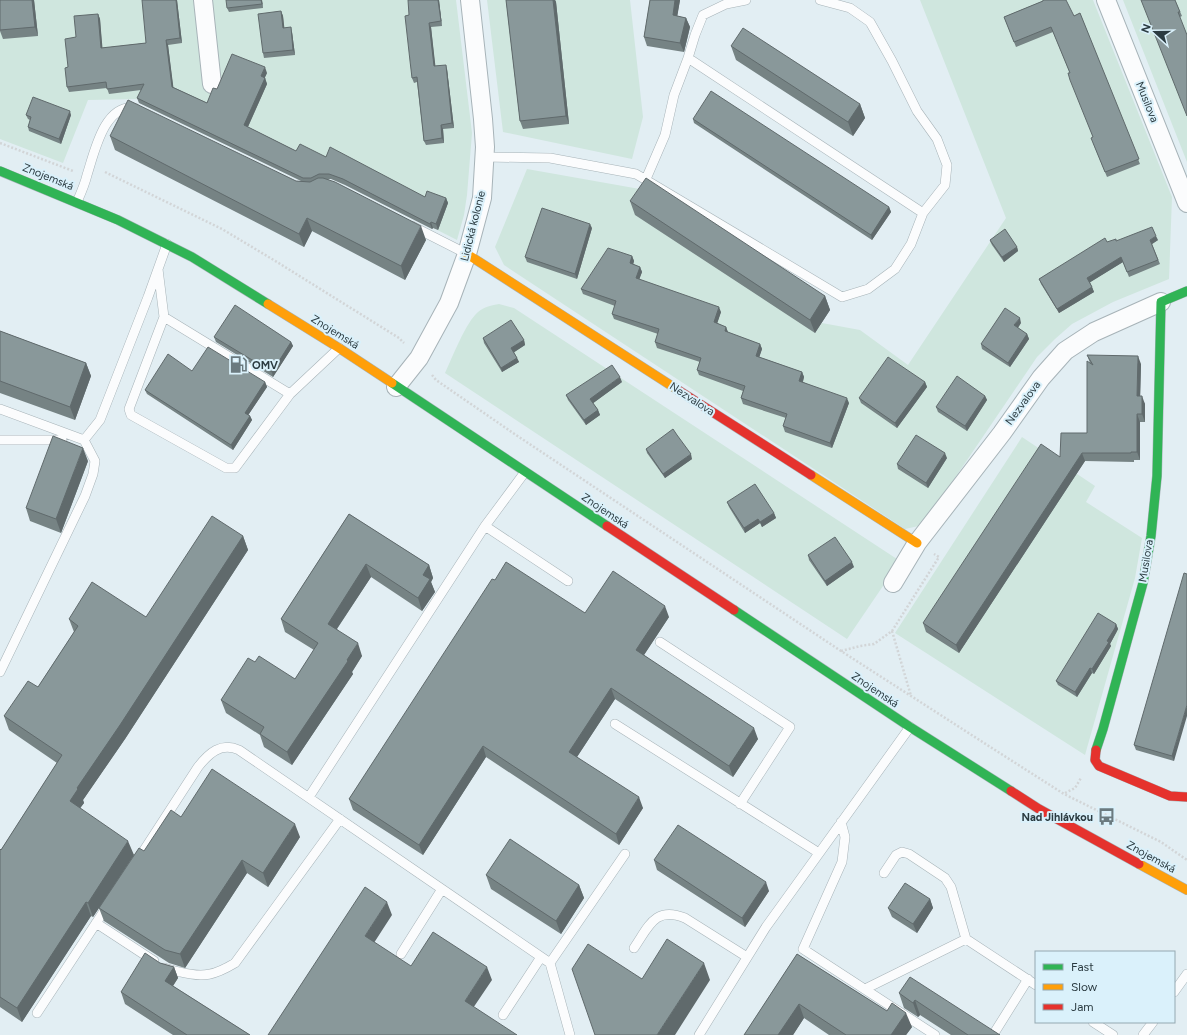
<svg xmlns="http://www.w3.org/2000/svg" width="1187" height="1035" font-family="Figtree,sans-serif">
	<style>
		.green { fill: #cfe6de }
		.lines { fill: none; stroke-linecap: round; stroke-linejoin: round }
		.lane-casing { stroke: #a7b3b8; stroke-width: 10 }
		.street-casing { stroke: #a7b3b8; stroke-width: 20 }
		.fast-casing { stroke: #a7b3b8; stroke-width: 10 }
		.slow-casing { stroke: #a7b3b8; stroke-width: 10 }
		.jam-casing { stroke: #a7b3b8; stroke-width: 10 }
		.path { stroke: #d2d5d7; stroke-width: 2.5; stroke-dasharray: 2 2; stroke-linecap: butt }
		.lane { stroke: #fbfcfd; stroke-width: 9 }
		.street { stroke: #fbfcfd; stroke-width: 18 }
		.fast { stroke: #30b455; stroke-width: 9 }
		.slow { stroke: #ff9f0a; stroke-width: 9 }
		.jam { stroke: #e5322d; stroke-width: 9 }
		.wall { fill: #768384 }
		.shaded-wall { fill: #606a6c }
		.building { fill: #89989a; stroke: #606a6c }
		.labels { text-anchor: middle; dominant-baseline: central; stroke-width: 4; stroke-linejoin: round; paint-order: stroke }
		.street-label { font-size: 11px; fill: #2b3b41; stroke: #daf1fb }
		.poi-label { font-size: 11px; font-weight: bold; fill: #2b3b41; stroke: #daf1fb; text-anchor: start }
	</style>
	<rect width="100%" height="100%" fill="#e2eef3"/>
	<path class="green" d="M0,0H194L204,84L210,0H456L472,133L467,195L464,215L457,240L327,174L141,99L88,100L63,163L0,139Z
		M487,0H630L643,117L632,159L503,132Z
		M920,0H1093L1172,197L1169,279L1113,302L1072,324L1055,339L1037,357L923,525L905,529L504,265L495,247L527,169L651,191L815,333L822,323L860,330L908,365L1006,218Z
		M1123,0H1187V162Z
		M499,304L514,308L900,561L847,639L445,373C452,358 466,322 478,312C484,307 492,305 499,304Z
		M1022,437L1095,486L1086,502L1142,538L1135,578L1085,755L895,633Z"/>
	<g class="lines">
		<defs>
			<path id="lane" d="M688,58L923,213
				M485,157L550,158L636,174L842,297L868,289L895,269L911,244L923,213L945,185L947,165L937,139L917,111L892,61L870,22L850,8L820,0
				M646,179L665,135L674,95L688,58L695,35L703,15L726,4L746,0
				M77,202C81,193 85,184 87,175C94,154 104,103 135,108
				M412,226L467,254
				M158,269L164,317L290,394L339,348
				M164,317L129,409L131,415L226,468H235L290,394
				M0,409L84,440L95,461L93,474L85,496L0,672
				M0,440H62
				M84,440L100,420L148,297L167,244
				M485,526L568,581
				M660,642L790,727L740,804
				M615,724L819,853
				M309,797L485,526L525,472
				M841,822L845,837L842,862L803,949L935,1035
				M137,861L198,767C209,753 221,742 239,750L550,963L625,854
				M96,923L154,961
				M966,939L1036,985
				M634,948C649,926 655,906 685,918L747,957
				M401,954L442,889
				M550,963L570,1035
				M164,968C169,970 175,971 180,972C204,978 215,975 235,963L340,819
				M865,989L966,939L951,887L945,878L909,854L902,852L896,855L884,873
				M1174,992L1187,974
				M37,1013L108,905
				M503,1015L541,957
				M1093,1022L1113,1035
				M699,1035L766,927L910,727
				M993,1035L1028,979
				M1143,1035L1153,1022"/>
			<path id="street" d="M203,0L212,84
				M1106,0L1187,203
				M396,387L419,358L449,303L467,254L482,198L485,147L483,119L470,0
				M893,583L917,543L1002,433L1041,378L1065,351L1094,332L1161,302"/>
			<path id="fast" d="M0,171L118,220L192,257L268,304
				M392,383L607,526
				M734,610L910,727L1011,791
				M1096,750L1103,729L1143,583L1151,536L1157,476L1161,302L1187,291"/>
			<path id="slow" d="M467,254L678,390
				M268,304L339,348L392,383
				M811,475L917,543
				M1139,864L1187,890"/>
			<path id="jam" d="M678,390L811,475
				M607,526L734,610
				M1096,750L1095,760L1099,766L1170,796L1187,797
				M1011,791L1039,809L1139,864"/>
		</defs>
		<use href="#lane" class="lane-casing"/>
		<use href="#street" class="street-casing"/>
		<use href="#fast" class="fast-casing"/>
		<use href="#slow" class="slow-casing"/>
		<use href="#jam" class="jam-casing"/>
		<path class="path" d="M0,143L73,171
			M105,172L222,229L277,262L399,338L404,343
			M432,375L436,380L516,435L841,651L995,750L1064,794L1161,842L1187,860
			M892,631L911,696
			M841,651L860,646L874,644L892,631L939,557L934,554
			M1065,793L1075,788L1081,778"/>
		<use href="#lane" class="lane"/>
		<use href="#street" class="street"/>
		<use href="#fast" class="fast"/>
		<use href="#slow" class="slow"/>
		<use href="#jam" class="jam"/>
	</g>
	<path class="wall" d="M0,0H34L38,36L3,39L0,31Z
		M177,0L182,43L168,45L173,87L207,103L217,89L267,73L264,78H265L267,84L248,127L296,151L326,157L425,197L446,198L448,203L438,230L433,228L432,229L345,185L331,179H328L426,240L405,280L312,231L304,247L115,150L110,136L296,181H301L139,103L137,98L141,90L109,94L107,88L69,92L67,87L68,67L76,37L98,14L100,19L102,48L146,43Z
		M262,0L263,8L229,12L227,8Z
		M439,0L442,26L431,27L435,66L447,69L454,128L443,129L444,143L426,145L424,141L417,82L414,83L412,78L409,15Z
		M506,0H555L556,2L569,124L523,129L520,121Z
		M650,0H680L677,16L686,18L690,27L684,52L647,46L644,37Z
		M1141,0H1175L1182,16L1180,17Z
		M1043,1L1074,16L1080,13L1140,164L1107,177L1093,143V137L1070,73L1053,32L1016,47L1004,17Z
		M281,11L283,16L284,28L292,32L295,55L264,58L263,53Z
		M731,46L860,104L865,118L853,136L736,60Z
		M26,115H71L61,144L29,131L28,127L30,120L28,119Z
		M693,119L889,207L891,212L872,240L694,123Z
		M630,201L825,296L830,310L815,333L635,215Z
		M592,228L577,279L527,262L525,257Z
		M1158,240L1152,244L1160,264L1129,277L1123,262L1090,282L1094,292L1059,313L1041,284L1039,279L1107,242L1116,241Z
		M990,241L1017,247L1018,251L1004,262L992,245Z
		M632,256L634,261L633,264L640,267L642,272L639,279L721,312L717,323L726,327L728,333L760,344L762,349L759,357L802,372L804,377L803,382L849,403L832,448L785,432L783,426L786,418L743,404L741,398L743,391L699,375L697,370L700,362L657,348L655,342L658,334L614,319L612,314L615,306L583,294L581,289Z
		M1021,323L1018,328L1027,334L1029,339L1010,367L982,349L981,344Z
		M0,331L86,363L91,376L75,420L0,393Z
		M214,337L291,342L293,346L273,377L216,342Z
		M483,338L524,340L525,345L514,352L519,362L502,372L484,343Z
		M1087,355L1141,364L1140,396L1145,404V422H1140V460H1134V462L1085,461L959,653L926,632L923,623L1060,457L1087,433L1090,363Z
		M192,371L265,382L267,387L248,415L250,416L252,420L233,450L147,394L145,390Z
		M622,382L593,403L598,410L600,415L586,425L568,400L566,395Z
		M925,382L927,387L897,428L861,403L859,398Z
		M985,396L987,400L967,431L938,412L936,407Z
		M646,449L692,459L665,478L647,453Z
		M947,458L928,488L898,469L897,464Z
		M88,461L61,533L30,521L26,508Z
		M727,502L774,513L776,518L762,527L760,523L745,533L729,507Z
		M349,514L429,565L433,578L431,582L435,592L422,611L371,577L337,629L362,656L352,672L353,674L292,765L264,747L260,735L226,713L221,700L255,662L295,679L314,650L285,632L281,619Z
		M243,536L248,550L125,739L83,800L84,803L80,808L134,855L93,917L91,916L22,1022L0,1007V849L1,850L57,763L9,730L4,716L38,687L74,632L69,619L146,617Z
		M808,555L854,567L827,586L809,560Z
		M1187,574L1174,761L1136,750L1134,745Z
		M495,580L585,613L669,617L644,655L758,739L733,777L615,699L577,757L643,808L619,845L486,757L423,855L353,810L349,799Z
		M1116,624L1118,629L1116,633L1110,644L1111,646L1094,674L1092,673L1077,697L1058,685L1056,681Z
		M181,817L300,837L268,887L247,873L185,968L169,963L104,921L99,908L144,851Z
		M654,860L769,891L745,927L657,870Z
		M486,875L579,885L584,898L561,934L491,889Z
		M930,899L933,908L917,933L892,917L888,908Z
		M797,954L912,1027L906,1035H829L804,1018L793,1035H744Z
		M160,963L174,967L178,978L173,986L250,1035H173L125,1004L121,992Z
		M899,993L1000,1035H951L920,1015L918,1017L904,1008Z"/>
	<path class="shaded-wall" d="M32,0H34L38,36L35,27Z
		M176,0H177L182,43L180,38Z
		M261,0H262L263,8Z
		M438,0H439L442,26L441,21Z
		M553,0H555L556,2L569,124L566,116Z
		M675,0H680L676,24L673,15Z
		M281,11L283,16L285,33L283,28Z
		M98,14L100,19L103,54L101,48Z
		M686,18L690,27L684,52L680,43Z
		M429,23L431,27L436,71L434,66Z
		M291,27L292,32L295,55L293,50Z
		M166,40L168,45L174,92L172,87Z
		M446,65L447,69L454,128L452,123Z
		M265,67L267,73L263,82L261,76Z
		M265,78L267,84L246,131L244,125Z
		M860,104L865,118L853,136L848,122Z
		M70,111L71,115L61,144L59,139Z
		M441,125L443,129L444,143L442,138Z
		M446,198L448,203L438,230L436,224Z
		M889,207L891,212L872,240L871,235Z
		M307,218L312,231L304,247L299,234Z
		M431,222L433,228L432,229L430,224Z
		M590,224L592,228L577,279L575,274Z
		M421,226L426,240L405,280L401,266Z
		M1156,236L1158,240L1152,244L1150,240Z
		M1017,247L1018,251L1004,262L1002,257Z
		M632,256L634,261L632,269L630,263Z
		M1121,257L1123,262L1089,283L1087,278Z
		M640,267L642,272L638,283L636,278Z
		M1092,287L1094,292L1059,313L1057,309Z
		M825,296L830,310L815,333L810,320Z
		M719,307L721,312L716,327L714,322Z
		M1020,318L1021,323L1016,330L1014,325Z
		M726,327L728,332L727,337L725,331Z
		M1027,334L1029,339L1010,367L1008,363Z
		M524,340L525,345L513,353L511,348Z
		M291,342L293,346L273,377L272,372Z
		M760,344L762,349L758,361L756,356Z
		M1138,356L1141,364L1140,404L1137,396Z
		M517,358L519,362L502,372L501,368Z
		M86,363L91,376L75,420L70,407Z
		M802,372L804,377L801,387L799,381Z
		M620,377L622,382L592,404L590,399Z
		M265,382L267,387L247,417L245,413Z
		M925,382L927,387L897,428L895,423Z
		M985,396L987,400L967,431L965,426Z
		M1142,396L1145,404V422L1142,414Z
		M847,398L849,403L832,448L830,443Z
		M598,410L600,415L586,425L584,420Z
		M1137,414L1140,422V460L1137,452Z
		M250,416L252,420L233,450L231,445Z
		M83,448L88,461L61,533L56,519Z
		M945,453L947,458L928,488L926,483Z
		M1082,453L1085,461L959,653L956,645Z
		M691,454L692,459L665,478L663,474Z
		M774,513L776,518L762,527L760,522Z
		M758,519L760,523L745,533L744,528Z
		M243,536L248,550L125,739L83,800L84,803L75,815L70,801L77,788Z
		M852,562L854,567L827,586L825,581Z
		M366,564L371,577L332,636L328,624Z
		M429,565L433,578L431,582L435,592L422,611L418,598L423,575Z
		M665,606L669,617L640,661L636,650Z
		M1116,624L1118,629L1116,633L1110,644L1111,646L1094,674L1092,669Z
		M358,643L362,656L352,672L353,674L292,765L287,752Z
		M1090,668L1092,673L1077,697L1075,692Z
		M611,688L615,699L573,763L569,752Z
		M1187,705V716L1174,761L1172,756Z
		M754,728L758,739L733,777L729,766Z
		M483,746L486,757L423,855L419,845Z
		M639,797L643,808L619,845L616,834Z
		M295,824L300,837L268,887L263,873Z
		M128,841L134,855L93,917L88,903Z
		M242,860L247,873L185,968L180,954Z
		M766,882L769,891L745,927L742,918Z
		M579,885L584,898L561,934L556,921Z
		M930,899L933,908L917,933L913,924Z
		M86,902L91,916L22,1022L17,1008Z
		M387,902L392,915L370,949L365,936Z
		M704,963L710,980L675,1035H657Z
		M174,967L178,978L169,992L165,981Z
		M487,967L492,980L469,1014L465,1001Z
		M915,1000L920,1015L918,1017L913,1003Z
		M799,1004L804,1018L793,1035H778Z
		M906,1013L912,1027L906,1035H891Z"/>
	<path class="building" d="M0,0H32L35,27L0,30Z
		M142,0H176L180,38L166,40L172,87L207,103L213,88L217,89L232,54L265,67L261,76L265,78L244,125L296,151L300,144L326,157L330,147L425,197L427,191L446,198L436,224L431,222L430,224L343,179L329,174H319L311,178H303L137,98L144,84L107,89L106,82L67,87L65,68L68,67L65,39L76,37L74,16L98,14L101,48L146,43Z
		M226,0H261L262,4L227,8Z
		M408,0H438L441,21L429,23L434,66L446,65L452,123L441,125L442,138L424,141L417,77L412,78L410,61L405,16L409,15Z
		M506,0H553L566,116L520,121Z
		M650,0H675L673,15L686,18L680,43L644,37Z
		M1043,0H1066L1074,16L1080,13L1139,159L1105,172L1091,138L1093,137L1070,80L1068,73H1070L1051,27L1014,42L1004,17L1043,1Z
		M1141,0H1175L1180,12H1178L1187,35V116Z
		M281,11L283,28L291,27L293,50L263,53L258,14Z
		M743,28L860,104L848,122L731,46Z
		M711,91L889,207L871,235L693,119Z
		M33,97L70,111L59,139L28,127L31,117L26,115Z
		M128,100L296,181L310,182L318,178H323L335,182L421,226L401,266L307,218L299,234L110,136Z
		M646,178L825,296L810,320L630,201Z
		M542,208L590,224L575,274L525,257Z
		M1152,227L1156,236L1150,240L1158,260L1127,272L1121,257L1087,278L1092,287L1057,309L1039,279L1105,238L1107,242L1116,239V241Z
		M1005,229L1017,247L1002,257L990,240Z
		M608,248L632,256L630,263L640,267L636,278L719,307L714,322L726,327L725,331L760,344L756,356L802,372L799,381L847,398L830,443L783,426L787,414L741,398L745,386L697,370L701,358L655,342L659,329L612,314L616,301L581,289Z
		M235,305L291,342L272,372L214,337Z
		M1005,308L1020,318L1014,325L1027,334L1008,363L981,344Z
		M511,320L524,340L511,348L517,358L501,368L483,338Z
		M0,331L86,363L70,407L0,381Z
		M208,347L265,382L245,413L250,416L231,445L145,390L168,354L192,371Z
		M1087,355L1138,356L1137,396H1142V414H1137V452H1131V453H1082L956,645L923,623L1041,444L1060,457L1061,433H1087V361L1093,365Z
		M888,357L925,382L895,423L859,398Z
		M612,365L620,377L590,399L598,410L584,420L566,395Z
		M957,376L985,396L965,426L936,407Z
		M673,429L677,435L691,454L663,474L646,449Z
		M916,435L945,453L926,483L897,464Z
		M53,436L83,448L56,519L26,508Z
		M755,484L774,513L760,522L758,519L744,528L727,502Z
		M349,514L429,565L423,575L430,579L418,598L366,564L328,624L358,643L347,660L348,661L287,752L260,734L264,727L221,700L248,658L255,662L259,656L295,679L318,643L281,619Z
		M212,516L243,536L120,725L77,788L78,789L70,801L128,841L88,903L86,902L17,1008L0,997V849L1,850L62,755L4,716L28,681L38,687L78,626L69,619L92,582L146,617Z
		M835,537L852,562L825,581L808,555Z
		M506,562L585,613L613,571L665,606L636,650L754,728L729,766L611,688L569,752L639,797L616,834L483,746L419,845L349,799L492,579L495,580Z
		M1184,573L1187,574V705L1172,756L1134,745Z
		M1098,613L1116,624L1115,628L1107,641L1109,642L1092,669L1090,668L1075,692L1056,681Z
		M212,769L295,824L263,873L242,860L180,954L165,950L99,908L139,848L144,851L171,810L181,817Z
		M678,825L766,882L742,918L654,860Z
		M510,839L579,885L556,921L486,875Z
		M905,883L930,899L913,924L888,908Z
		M365,887L387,902L365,936L411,966L433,932L487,967L465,1001L517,1035H268Z
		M667,939L704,963L657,1035H595L572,969L588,944L642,979Z
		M145,953L160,963L174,967L165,981L250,1035H187L121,992Z
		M797,954L887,1011L892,1003L906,1013L891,1035H846L799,1004L778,1035H744Z
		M910,977L1000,1035H968L915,1000L913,1003L899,993Z"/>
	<defs>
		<symbol id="fuel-bare" viewBox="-9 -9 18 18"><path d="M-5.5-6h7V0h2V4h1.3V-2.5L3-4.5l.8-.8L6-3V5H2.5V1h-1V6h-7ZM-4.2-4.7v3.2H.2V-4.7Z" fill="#6b7a7f" stroke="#daf1fb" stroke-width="2.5" paint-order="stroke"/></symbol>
		<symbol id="bus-bare" viewBox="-9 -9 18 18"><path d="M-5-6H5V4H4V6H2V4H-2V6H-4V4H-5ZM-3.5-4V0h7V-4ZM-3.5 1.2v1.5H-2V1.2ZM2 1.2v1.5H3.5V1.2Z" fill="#6b7a7f" stroke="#daf1fb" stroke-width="2.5" paint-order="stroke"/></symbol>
	</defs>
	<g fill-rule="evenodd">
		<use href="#fuel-bare" x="226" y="352" width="25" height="25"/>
		<use href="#bus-bare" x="1094" y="804" width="25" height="25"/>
	</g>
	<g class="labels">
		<g class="street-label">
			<text transform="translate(1147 102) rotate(68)">Musilova</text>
			<text transform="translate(48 177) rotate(22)">Znojemská</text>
			<text transform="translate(473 226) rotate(-76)">Lidická kolonie</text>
			<text transform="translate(335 332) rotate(32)">Znojemská</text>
			<text transform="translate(692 399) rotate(33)">Nezvalova</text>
			<text transform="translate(1023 403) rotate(-54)">Nezvalova</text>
			<text transform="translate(605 511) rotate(34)">Znojemská</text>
			<text transform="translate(1146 561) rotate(-81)">Musilova</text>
			<text transform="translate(875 690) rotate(34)">Znojemská</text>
			<text transform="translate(1151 857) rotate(29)">Znojemská</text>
		</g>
		<g class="poi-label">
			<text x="252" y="365">OMV</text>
			<text x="1093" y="817" text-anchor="end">Nad Jihlávkou</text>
		</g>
	</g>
	<rect x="1035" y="951" width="140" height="72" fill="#daf1fb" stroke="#94a8b1"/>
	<rect x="1043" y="964" width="20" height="6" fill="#30b455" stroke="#94a8b1"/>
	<text x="1071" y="971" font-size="12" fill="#2b3b41">Fast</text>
	<rect x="1043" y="984" width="20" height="6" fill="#ff9f0a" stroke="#94a8b1"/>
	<text x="1071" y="991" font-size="12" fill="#2b3b41">Slow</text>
	<rect x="1043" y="1004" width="20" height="6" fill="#e5322d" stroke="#94a8b1"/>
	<text x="1071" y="1011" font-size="12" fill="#2b3b41">Jam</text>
	<g transform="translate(1155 32) rotate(291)" stroke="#daf1fb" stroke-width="3" paint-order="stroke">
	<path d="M0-3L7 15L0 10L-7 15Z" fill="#2b3b41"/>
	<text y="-6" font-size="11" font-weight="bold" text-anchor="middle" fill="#2b3b41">N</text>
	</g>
</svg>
